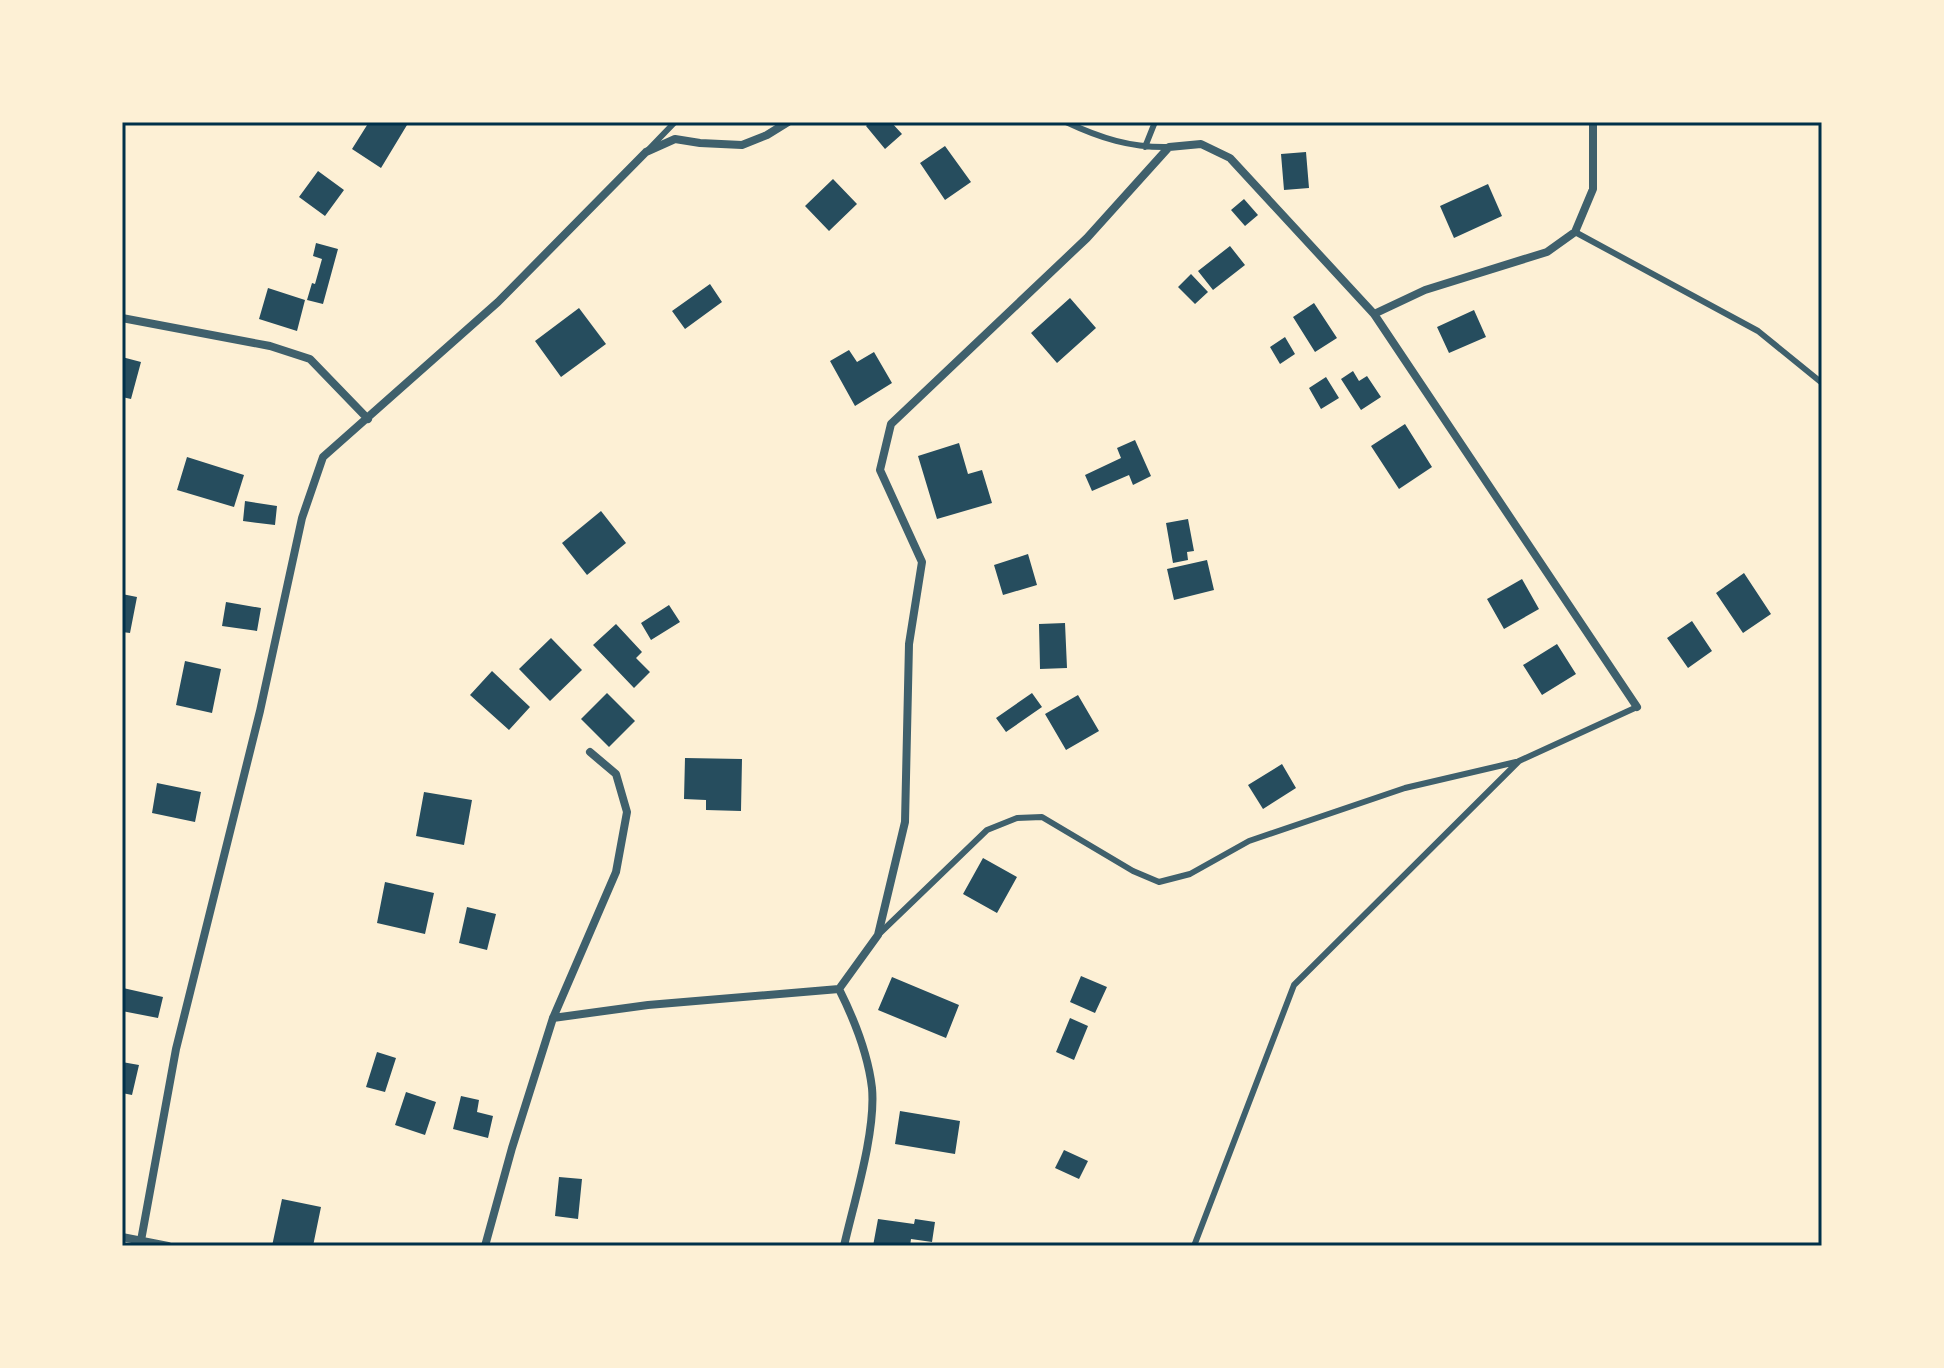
<svg xmlns="http://www.w3.org/2000/svg" width="1944" height="1368" font-family="Rubik,sans-serif">
	<style>
		.building { fill: #264d5e }
		.lines { fill: none; stroke-linecap: round; stroke-linejoin: round }
		.service { stroke: #3f606c; stroke-width: 6 }
		.minor { stroke: #3f606c; stroke-width: 8 }
		.neatline { fill: none; stroke: #003049; stroke-width: 3 }
	</style>
	<rect width="100%" height="100%" fill="#fdf0d5"/>
	<path class="building" d="M369,122H402L407,125L381,168L352,149Z
		M870,122H891L902,134L885,149L866,126Z
		M945,146L971,182L945,200L920,163Z
		M1306,152L1309,188L1284,190L1281,154Z
		M318,171L344,190L325,216L299,197Z
		M833,179L857,204L829,231L805,206Z
		M1488,184L1502,216L1454,238L1440,206Z
		M1244,199L1258,215L1245,226L1231,210Z
		M316,243L338,249L323,304L307,300L312,283L315,284L322,259L313,256Z
		M1230,246L1245,265L1213,290L1198,271Z
		M1191,274L1208,292L1195,304L1178,287Z
		M710,284L722,302L685,329L672,311Z
		M268,288L305,300L297,331L259,319Z
		M1070,298L1096,328L1057,363L1031,333Z
		M1314,303L1337,338L1315,352L1293,317Z
		M579,308L606,344L561,377L535,341Z
		M1474,310L1486,337L1449,353L1437,327Z
		M1285,337L1295,354L1280,364L1270,347Z
		M849,350L857,362L874,352L892,383L855,406L830,361Z
		M122,357L141,362L131,399L122,397Z
		M1353,371L1359,381L1367,376L1381,397L1361,410L1341,379Z
		M1326,377L1339,398L1321,409L1309,388Z
		M1405,424L1432,467L1399,489L1371,446Z
		M1135,440L1151,476L1133,485L1129,475L1092,491L1085,475L1121,458L1117,448Z
		M959,443L968,474L982,470L992,503L937,519L918,456Z
		M187,457L244,475L234,507L177,490Z
		M245,501L277,506L275,525L243,521Z
		M601,511L626,543L587,575L562,543Z
		M1188,519L1194,551L1187,552L1188,560L1173,563L1166,523Z
		M1028,554L1037,585L1003,595L994,565Z
		M1207,560L1214,590L1174,600L1167,569Z
		M1744,573L1771,614L1743,633L1716,593Z
		M1522,579L1539,609L1504,629L1487,599Z
		M122,594L137,597L130,633L122,632Z
		M226,602L261,608L257,631L222,626Z
		M669,605L680,622L651,640L641,623Z
		M1692,621L1712,651L1688,668L1667,638Z
		M1065,623L1067,668L1040,669L1039,624Z
		M616,624L642,652L636,658L650,672L634,688L593,645Z
		M551,638L582,670L550,701L519,669Z
		M1557,644L1576,674L1542,695L1523,665Z
		M185,661L221,669L212,713L176,705Z
		M492,671L530,707L509,730L470,695Z
		M607,693L635,721L609,747L581,719Z
		M1032,693L1042,707L1006,732L996,718Z
		M1078,695L1099,731L1066,750L1045,714Z
		M685,758L742,759L741,811L706,810V800L684,799Z
		M1282,764L1296,788L1263,809L1248,785Z
		M157,783L201,792L195,822L152,813Z
		M424,792L472,800L464,845L416,836Z
		M983,858L1017,877L997,913L963,894Z
		M385,882L434,893L425,934L377,923Z
		M467,907L496,914L487,950L459,943Z
		M1081,976L1107,987L1095,1013L1070,1002Z
		M892,977L959,1005L946,1038L878,1010Z
		M123,988L163,997L158,1018L122,1011Z
		M1070,1018L1088,1026L1074,1060L1056,1052Z
		M377,1052L396,1058L385,1092L366,1087Z
		M122,1062L139,1065L132,1095L122,1093Z
		M406,1092L436,1102L425,1135L395,1125Z
		M461,1096L479,1100L477,1112L493,1116L488,1138L453,1129Z
		M900,1111L960,1121L955,1154L895,1144Z
		M1064,1150L1088,1161L1079,1179L1055,1168Z
		M559,1177L582,1179L578,1219L555,1216Z
		M282,1199L321,1207L313,1246H272Z
		M878,1219L914,1224L915,1219L935,1222L932,1242L911,1239L910,1246H873Z"/>
	<g class="lines">
		<path class="service" d="M1066,122C1100,138 1131,148 1169,147
			M1145,147L1155,122
			M649,149L675,122
			M1575,232L1758,331L1822,383
			M878,935L987,830L1017,818L1042,817L1133,871L1159,882L1190,874L1249,841L1405,788L1516,762
			M1194,1246L1294,985L1519,761L1637,707"/>
		<path class="minor" d="M1374,314L1425,290L1547,252L1575,232L1593,189V122
			M122,318L270,346L310,359L368,419
			M553,1018L648,1005L839,989
			M122,1237L168,1246
			M140,1246L176,1049L260,711L302,518L323,457L498,302L646,152L675,139L700,143L742,145L767,135L788,122
			M485,1246L512,1148L553,1018L616,872L627,812L616,774L590,752
			M844,1246C854,1202 876,1132 872,1088C868,1054 854,1019 839,989L878,935L905,822L909,644L922,562L880,470L891,424L1087,238L1169,147L1201,144L1230,158L1374,314L1637,707"/>
	</g>
	<rect width="1944" height="1368" fill="none" stroke="#fdf0d5" stroke-width="248"/>
	<rect x="124" y="124" width="1696" height="1120" class="neatline"/>
</svg>
